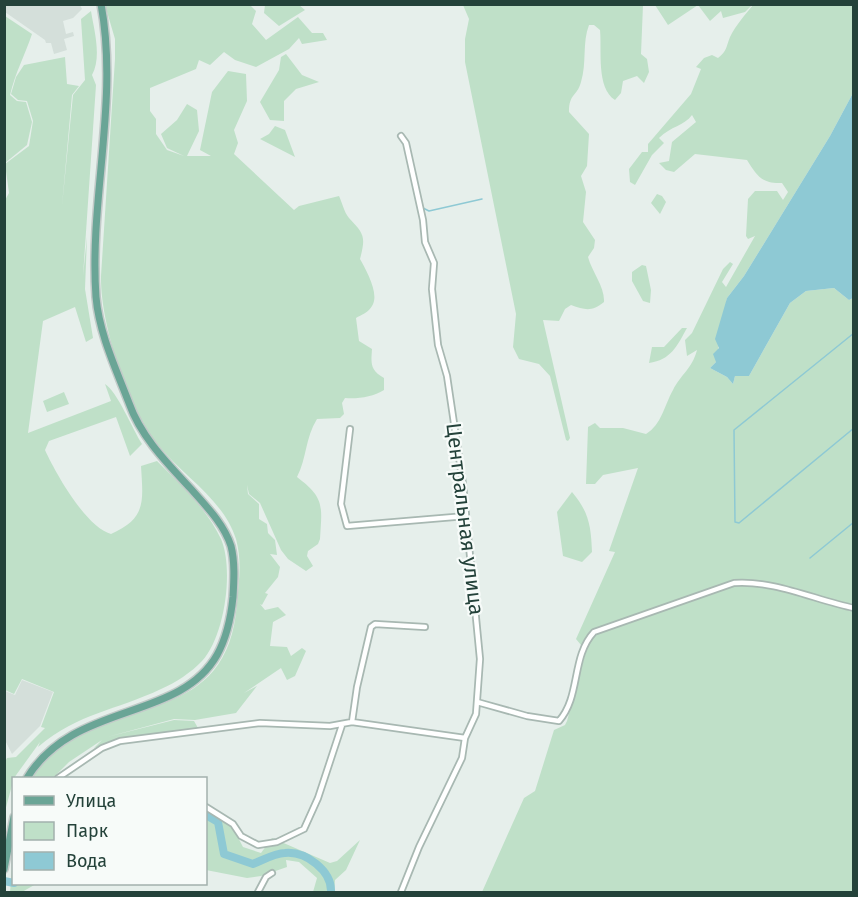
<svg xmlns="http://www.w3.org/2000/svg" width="858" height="897" font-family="'Fira Sans',sans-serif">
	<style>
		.built { fill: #d4dfda }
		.green { fill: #bfe0c8 }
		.water { fill: #8ec9d4 }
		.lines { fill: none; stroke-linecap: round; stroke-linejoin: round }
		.stream { stroke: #8ec9d4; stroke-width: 1.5 }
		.river { stroke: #8ec9d4; stroke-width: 8 }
		.street-casing { stroke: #a8b8b2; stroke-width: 8 }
		.primary-casing { stroke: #c2cac8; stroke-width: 10 }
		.street { stroke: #fff; stroke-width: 4.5 }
		.primary { stroke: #6aa596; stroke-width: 7 }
		.labels { text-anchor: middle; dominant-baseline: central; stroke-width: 4.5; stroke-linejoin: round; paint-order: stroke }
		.street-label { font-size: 21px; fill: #24423a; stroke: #f7fbf9 }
	</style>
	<rect width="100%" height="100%" fill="#e6efeb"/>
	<path class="built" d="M4,5H80L82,9L73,18L63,21L66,34L73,32L74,36L64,39L67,50L54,54L51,43H46L45,40L5,12Z
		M22,680L53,692L40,726L12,754L5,740V691L15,695Z"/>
	<path class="green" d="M105,5H250L256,11L252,24L266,40L298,17L312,33H323L327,40L302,44L299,38L289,49L256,67L235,60L224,52L210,65L199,60L196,69L150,88V111L156,119V134L167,150L184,156L167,148L161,134L177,120L187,104L197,110L199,131L187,156H211L200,150L212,92L228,71L246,74L247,101L234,130L238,143L234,154L294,210L299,206L339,196C342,202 344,212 349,218C364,234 366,236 360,259C366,270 380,294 372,306C369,312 361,315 356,318L359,341L372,349C371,364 370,370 384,378V390C373,397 358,399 345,398L342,403L344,414L340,418L317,419C305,438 307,458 297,477C325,498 322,506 320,539L318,544L308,551L307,556L313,566L306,571L288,559L281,550L260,503L249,494L247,485L248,494L259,504V519L267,524L268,533L275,540L277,555L270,554L280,567L278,577L265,593L268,594L262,605L260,604L265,610L278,607L286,615L273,622L270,646L287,647L291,656L302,648L306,651L295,676L287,680L281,668L244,693L257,686L236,713L195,720L174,719L107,737L174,720L194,721L198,728L122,738L94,748L102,740L69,762L53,778H30C36,770 42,760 49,753C119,694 228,727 237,603C239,581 242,561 236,539C223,499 184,477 159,446C128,408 100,324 101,276L115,59V39Z
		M265,5H299L305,10L279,26L264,13Z
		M463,5H643L641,54L647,59L649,72L644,83L637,76L623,81L621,93L615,100C596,88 602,50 600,30L594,25H589C582,43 587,63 581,82C577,97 569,93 569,112L589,134L587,166L581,176L586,192L583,222L595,240L594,248L588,257C592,272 605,287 604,302C592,312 585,310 571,305L565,309L559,321L543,320L570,438L568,441L566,440L550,376L539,364L519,359L513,347L516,314L465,62V39L469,19Z
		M655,5L752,4V5L745,12L723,18L721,11L710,21L698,5L668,25Z
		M753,5H853V93L830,136L744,276L727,298L716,362L710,368L727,377L733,384L735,376H749L790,303L806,291L834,288L849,300L853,298V892H482L524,798L535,791L554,730L565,725L567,721L586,651L576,639L615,552L609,551L638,468L603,475L595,484H586L588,427L595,423L600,428H623L646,434C662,424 664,406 673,390C681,374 692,369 697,350L687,356L685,340L692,333L723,269L730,262L733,264L722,282L726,287L755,236L748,239L746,236L748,199L755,191H777L783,200L788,192L782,183C762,184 757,176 747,160L695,154L674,172L666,170L659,163L669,161L672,142L696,122L692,115C684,126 671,126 659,138L664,143L652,155L635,185L630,182L629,169L642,152H648V144L691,94L701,69L696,67L704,58L712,55L718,58C727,51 726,47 730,37C736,25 745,15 753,5Z
		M91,11C94,30 102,57 92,75L96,85L83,276L87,237L85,289L93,338L86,342L75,307L43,321L28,433L111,401L105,384C117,391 133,430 142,444L130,456L116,417L49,441L45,450C56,474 86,527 111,534C147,518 143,501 141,466L157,461C180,484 207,509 221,539C234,569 225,636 202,661C192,672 175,683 161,689C115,711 80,712 38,747L40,742L14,778L5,811V762L7,758L16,757L45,728L41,727L54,692L22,679L14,694L5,690L4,202L9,193L5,164L29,146L33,121L27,101L18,100L11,94L16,77L24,65L65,57L67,84L79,86L72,95L62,206L73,95L85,80L81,19Z
		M5,16L32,34C25,55 15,73 10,95L17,101L26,102L32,122L27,145L5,163Z
		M286,54L302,75L319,82L296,89L284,101V121L270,120L260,102L279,70L281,57Z
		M275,126L285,130L295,157L260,139L269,134Z
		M657,194L662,196L666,202L660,214L651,203Z
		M642,265L646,266L651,290L650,303L643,301L632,281V272Z
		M682,328H687C677,346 671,360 649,363L652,347H664Z
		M64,392L69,404L47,412L43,401Z
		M572,492C589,512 591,526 592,552L582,562L563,556L557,512Z
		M206,810L232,826L243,847L261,853L272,838L330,863L337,861L360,840L346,870L335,880L334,892H313L317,878L299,862L286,860L287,867L261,876L247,878L206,870Z
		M13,856L14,884H36L22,892H10Z"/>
	<path class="water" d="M853,93V298L849,300L834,288L806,291L790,303L749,376H735L733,384L727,377L710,368L716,362L713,354L719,348L715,339L727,298L744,276L830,136Z"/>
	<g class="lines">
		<path class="stream" d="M423,208L429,211L482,199
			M854,333L734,430L735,522L739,523L854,428
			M810,558L854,522"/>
		<path class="river" d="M206,815L218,822L224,854L253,864C263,860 275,853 285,853C306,851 332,871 331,892
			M4,881L14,883"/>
		<defs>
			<path id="street" d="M401,136L406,143L423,220L425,242L434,263L432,289L438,345L447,376L463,484L480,659L476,714L465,738L462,758L419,847L401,892
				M350,429L341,504L347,526L466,516
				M477,702L527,716L559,721C581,696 571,657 594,632L734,583C774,580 815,600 854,608
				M352,722L357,687L371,627L375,624L425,627
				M58,778L102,748L120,741L260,723L330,726L352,722L465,738
				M206,807L233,824L241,836L258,845L277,842L304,829L318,798L342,725
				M258,892L266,877L272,873"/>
			<path id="primary" d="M27,778C74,701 179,722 217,655C227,637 231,617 233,597C234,580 235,562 231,546C224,524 206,506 191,489C167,463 141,437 129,403C116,369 99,333 96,297C89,199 119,101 101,4
				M4,869L14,817"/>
		</defs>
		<use href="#street" class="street-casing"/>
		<use href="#primary" class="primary-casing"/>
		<use href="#street" class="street"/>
		<use href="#primary" class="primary"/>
	</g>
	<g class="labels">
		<g class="street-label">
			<text transform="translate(465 519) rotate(83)">Центральная улица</text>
		</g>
	</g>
	<rect width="858" height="897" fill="none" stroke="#24423a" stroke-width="12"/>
	<rect x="12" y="777" width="195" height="108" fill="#f7fbf9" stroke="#a3b1ad" stroke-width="1.5"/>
	<rect x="24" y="796" width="30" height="9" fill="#6aa596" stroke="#a3b1ad" stroke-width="1.5"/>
	<text x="66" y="807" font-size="18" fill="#24423a">Улица</text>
	<rect x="24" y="822" width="30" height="18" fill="#bfe0c8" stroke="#a3b1ad" stroke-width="1.5"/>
	<text x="66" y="837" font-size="18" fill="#24423a">Парк</text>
	<rect x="24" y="852" width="30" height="18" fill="#8ec9d4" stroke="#a3b1ad" stroke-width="1.5"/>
	<text x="66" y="867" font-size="18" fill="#24423a">Вода</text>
</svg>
